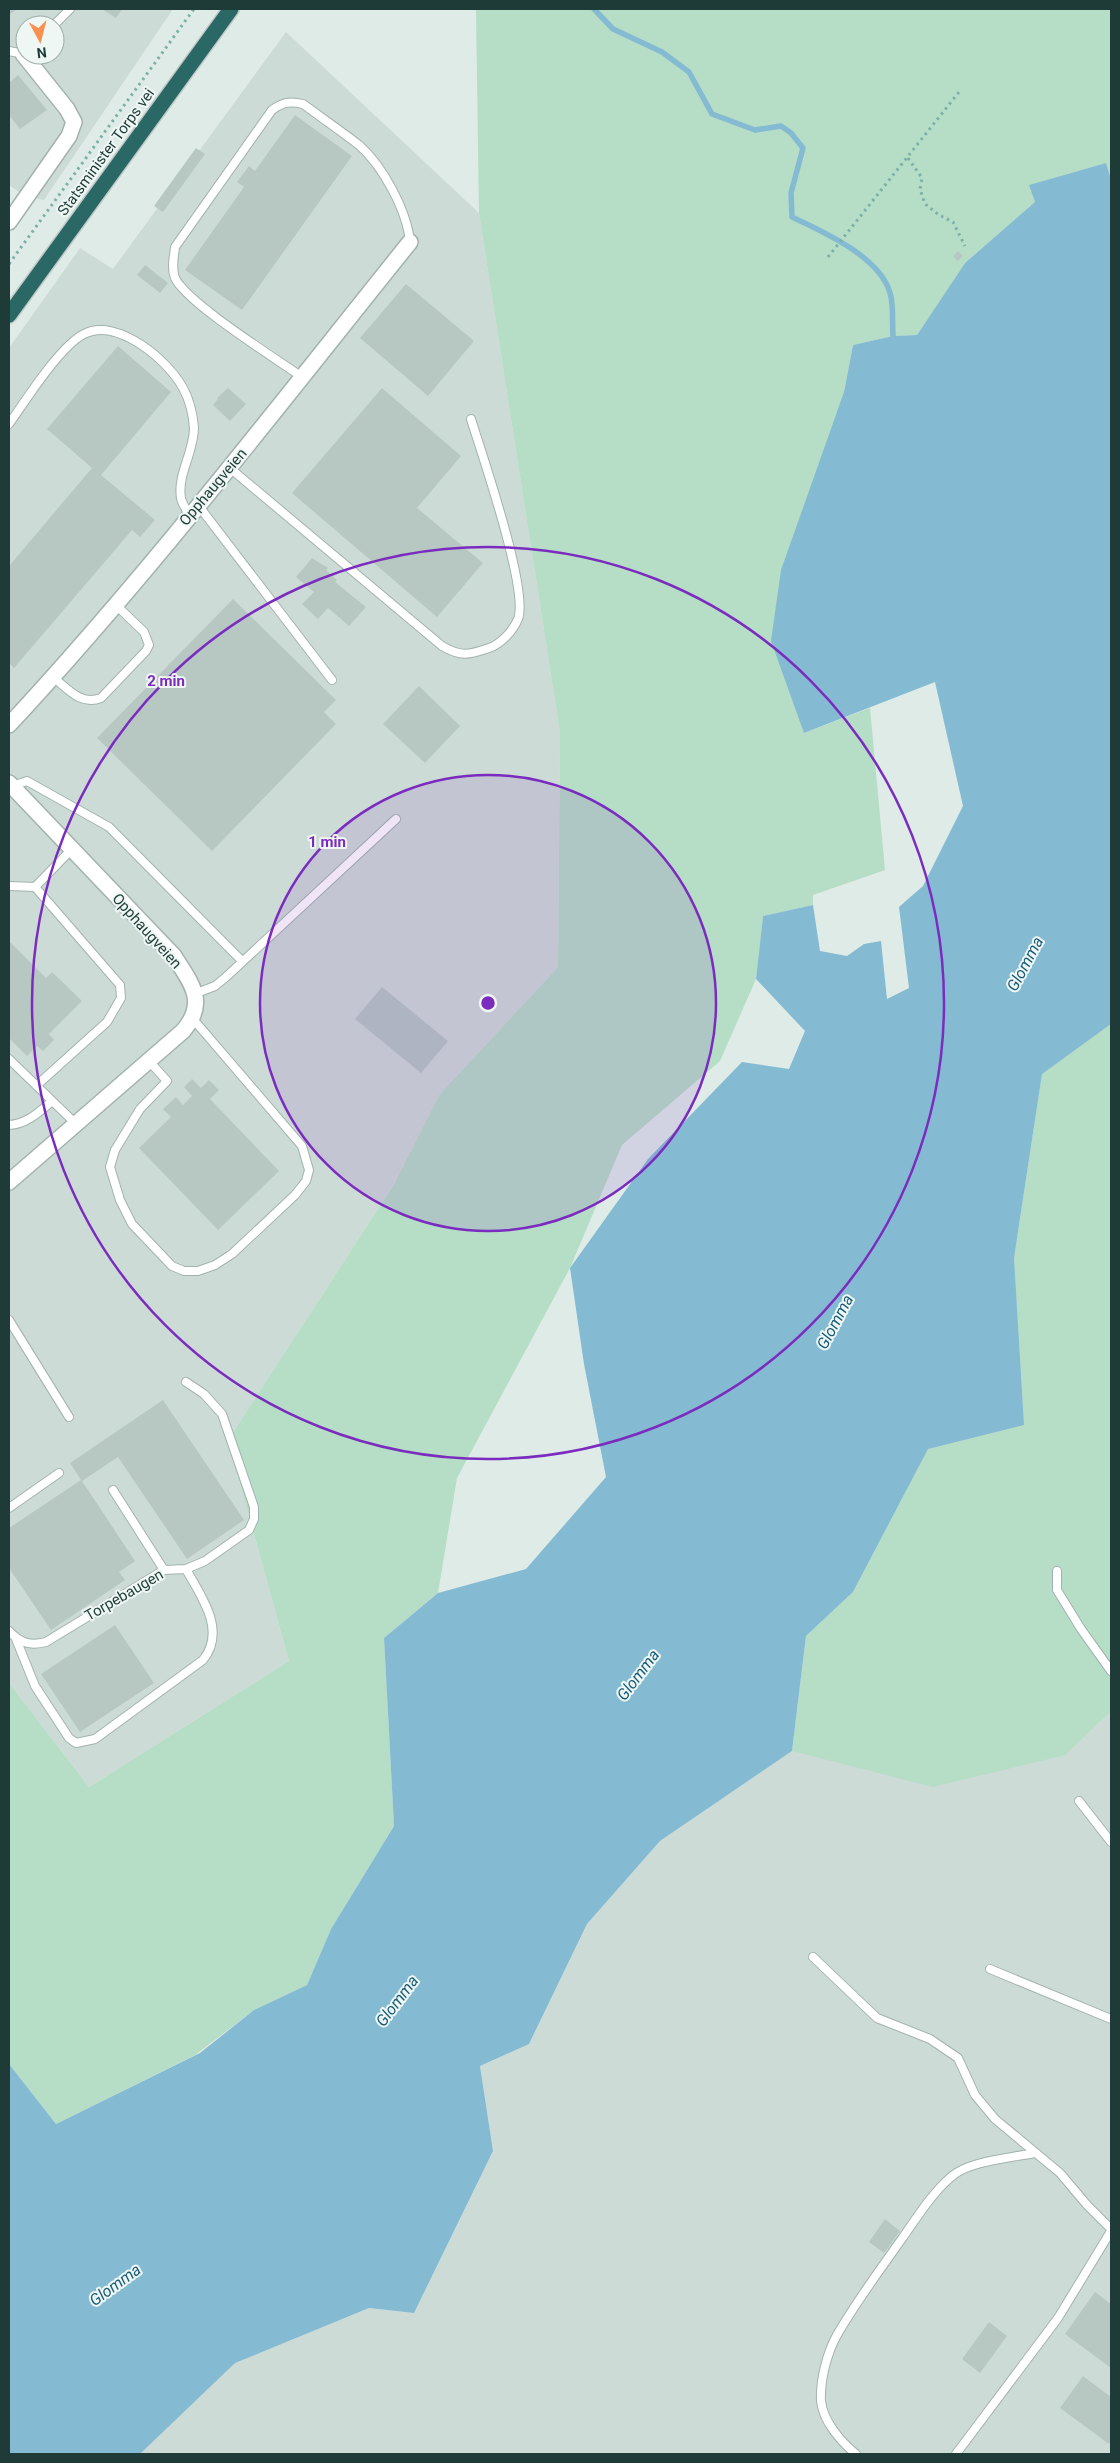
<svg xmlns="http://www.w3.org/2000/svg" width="1120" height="2463" font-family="Roboto,sans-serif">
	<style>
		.built { fill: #cddbd6; fill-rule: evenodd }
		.green { fill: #b6ddc6 }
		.water { fill: #84bbd3 }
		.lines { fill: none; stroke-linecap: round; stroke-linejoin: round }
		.stream { stroke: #84bbd3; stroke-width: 5.5 }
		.building { fill: #b7c8c3 }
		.lane-casing { stroke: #a2b3af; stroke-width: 10 }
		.street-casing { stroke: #a2b3af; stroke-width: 18 }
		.highway-casing { stroke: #c0c8c7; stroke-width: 18 }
		.path { stroke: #7eb0a7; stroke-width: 3; stroke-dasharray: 2.5 4; stroke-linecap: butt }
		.lane { stroke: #fff; stroke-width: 8 }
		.street { stroke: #fff; stroke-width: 15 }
		.highway { stroke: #2a6865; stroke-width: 15 }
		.ring { fill: none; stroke: #7b2cbf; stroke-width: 2.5 }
		.labels { text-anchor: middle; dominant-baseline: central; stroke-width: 4; stroke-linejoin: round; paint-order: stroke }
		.street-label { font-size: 15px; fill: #1f3b38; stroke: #eff7f4 }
		.water-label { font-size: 16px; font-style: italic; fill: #175b79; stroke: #eff7f4 }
		.centre { fill: #7b2cbf; stroke: #eff7f4; stroke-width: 2.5 }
		.ring-label { font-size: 15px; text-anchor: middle; font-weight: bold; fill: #7b2cbf; stroke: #eff7f4; stroke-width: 4; stroke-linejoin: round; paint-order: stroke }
	</style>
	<rect width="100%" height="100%" fill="#dfebe7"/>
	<path class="built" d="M9,9H173L44,200L26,197L9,185ZM25,25H55V55H25Z
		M286,32L479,213L560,733L558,967L439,1095L393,1186L228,1440L289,1661L89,1787L9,1683V348L80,248L113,269Z
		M1111,1024V2454H140L234,2363L369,2308L414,2313L493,2151L480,2066L529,2044L587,1924L660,1841L792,1751Z"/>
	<path class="green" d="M476,9H1111V179L1106,163L1030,185L1035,202L965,263L917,335L893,336L853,345L844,392L804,733L870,708L885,870L813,895V905L763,916L756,979L720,1061L622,1145L570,1268L457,1478L438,1593L384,1638L394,1826L331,1929L307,1985L254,2010L195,2055L56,2124L9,2064V1683L89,1787L289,1661L228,1440L393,1186L439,1095L558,967L560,733L479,213Z
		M1111,1024V1711L1065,1755L933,1787L792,1751L806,1636L853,1592L928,1449L1024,1425L1014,1258L1042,1073Z"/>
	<path class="water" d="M1106,163L1111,179V1024L1042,1074L1014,1258L1024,1425L928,1449L853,1592L806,1636L792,1751L660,1841L587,1924L529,2044L480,2066L493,2151L414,2313L369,2308L235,2363L140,2454H9V2064L56,2124L200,2053L254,2010L307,1985L331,1929L394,1826L384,1638L438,1593L526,1569L606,1477L584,1364L570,1268L648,1159L742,1062L789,1069L805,1031L756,979L763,916L813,905L820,951L847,956L864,944L881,941L887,999L909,988L899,907L923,886L963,806L935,682L804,733L771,641L781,570L844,392L853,345L893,336L917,335L965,263L1035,202L1029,185Z"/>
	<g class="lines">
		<path class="stream" d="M594,9L613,29L662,52L689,72L712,114L755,130L781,126L791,133L803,148L791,193L792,217C824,232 880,257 890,293C894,306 892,323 893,336"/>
	</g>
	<path class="building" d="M9,9H17L9,15Z
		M102,9H122L116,18Z
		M18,75L47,110L20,129L9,115V83Z
		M295,115L352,156L242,310L185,270L244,187L237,182L249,166L255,171Z
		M196,148L205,154L163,212L154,206Z
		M958,251L963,256L957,261L953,256Z
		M145,265L168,283L160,293L137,275Z
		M406,284L474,341L428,396L360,338Z
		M118,346L171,392L101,475L155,520L140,537L132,530L14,668L9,663V566L92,468L47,429Z
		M228,388L246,404L230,421L213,405L218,399L217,398Z
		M382,388L461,456L417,508L483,563L437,617L292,493Z
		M312,558L328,568L326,570L337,580L335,582L366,607L349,626L328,608L318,619L302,604L314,592L296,577Z
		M233,599L336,700L324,712L336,724L212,851L97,738Z
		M419,686L460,726L425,763L383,724Z
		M9,941L46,978L52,972L82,1001L49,1034L54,1040L43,1051L37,1046L27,1056L9,1038Z
		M382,987L448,1041L421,1073L355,1019Z
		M192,1079L201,1088L209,1080L219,1090L210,1099L279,1171L218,1230L139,1148L171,1117L163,1109L176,1097L183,1105L192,1096L184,1087Z
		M163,1400L244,1520L187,1559L118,1457L82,1481L135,1561L119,1572L125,1580L51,1630L9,1568V1528L81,1480L70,1463Z
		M115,1625L154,1683L80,1732L41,1674Z
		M885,2219L900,2231L884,2253L869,2242Z
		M1095,2292L1111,2304V2368L1065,2334Z
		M989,2322L1007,2336L980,2373L962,2359Z
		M1083,2376L1111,2397V2441L1109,2444L1060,2408Z"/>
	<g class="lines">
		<defs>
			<path id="lane" d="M54,25L70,9
				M9,51L24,54
				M302,377C275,358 187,303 175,278C171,268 174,257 175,247L272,110C283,102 290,101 303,104C322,118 341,131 359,145C383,166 407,211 410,242
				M9,424C26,400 60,346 84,334C117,317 168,360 183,388C189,399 193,414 194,428C194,452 177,475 181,498C182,504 187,510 189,515
				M231,469L442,646C461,657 469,655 489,648C501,644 513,631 518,619C529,590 482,455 471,419
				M198,505L332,680
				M53,677C68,689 81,706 101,698L146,651L149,645L144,632L116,605
				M12,786L27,781L109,827L242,961
				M9,886L35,887
				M194,994L215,986L226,977L396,819
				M9,1059L76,1124
				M149,1061L167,1081L140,1109L115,1150L110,1167L120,1200L132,1224L172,1266L184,1271H198L215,1265L232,1254L295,1195L306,1181L309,1170L302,1146L193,1019
				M37,1085L107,1022L121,998L120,985L35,887L72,849
				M9,1125C27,1124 39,1112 52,1101
				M9,1320L69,1417
				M113,1490L164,1570
				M9,1508L59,1473
				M1057,1571V1590L1081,1629L1111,1671
				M9,1631C20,1643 30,1646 46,1642L164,1570L186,1569L205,1561L249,1530L254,1519V1507L222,1414L204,1394L186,1382
				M16,1639L35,1686L69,1738L76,1743L95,1739L203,1660C227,1630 201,1597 186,1569
				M1079,1801L1111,1842
				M813,1957L877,2018L930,2039L958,2058L975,2095L995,2119L1060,2173L1087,2205L1111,2229
				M990,1969L1111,2019
				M856,2454C841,2442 823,2421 821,2401C820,2380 827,2353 837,2335C856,2302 879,2271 901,2240C916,2219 931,2194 951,2177C968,2161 1011,2158 1034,2153
				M956,2454L1058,2318L1111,2231"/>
			<path id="street" d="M9,222L69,136L74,122L67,109L23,54
				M9,725C151,572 279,405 410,242
				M9,783L174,956C191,983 208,1002 183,1031L9,1182"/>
			<path id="highway" d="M9,315L231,9"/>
		</defs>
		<use href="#lane" class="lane-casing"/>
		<use href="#street" class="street-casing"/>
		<use href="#highway" class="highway-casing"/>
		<path class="path" d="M908,158L922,178L920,189L925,204L939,215L953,222L965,246
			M828,257L959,92
			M9,264L194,9"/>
		<use href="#lane" class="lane"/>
		<use href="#street" class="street"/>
		<use href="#highway" class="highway"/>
	</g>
	<circle cx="488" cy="1003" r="228" fill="#7b2cbf" fill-opacity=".12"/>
	<g class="ring">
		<circle cx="488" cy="1003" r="228"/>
		<circle cx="488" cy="1003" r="456"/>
	</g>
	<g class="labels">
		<g class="street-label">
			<text transform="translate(106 152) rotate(-54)">Statsminister Torps vei</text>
			<text transform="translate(213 487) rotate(-50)">Opphaugveien</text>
			<text transform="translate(147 931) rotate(48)">Opphaugveien</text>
			<text transform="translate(124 1595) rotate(-30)">Torpebaugen</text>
		</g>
		<g class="water-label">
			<text transform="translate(1025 964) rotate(-62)">Glomma</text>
			<text transform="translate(835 1322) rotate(-62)">Glomma</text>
			<text transform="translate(638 1675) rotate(-53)">Glomma</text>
			<text transform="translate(397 2001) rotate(-53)">Glomma</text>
			<text transform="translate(115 2285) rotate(-36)">Glomma</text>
		</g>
	</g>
	<circle cx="488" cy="1003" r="8" class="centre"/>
	<g class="ring-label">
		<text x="166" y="686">2 min</text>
		<text x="327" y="847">1 min</text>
	</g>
	<rect width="1120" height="2463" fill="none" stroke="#1f3b38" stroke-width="20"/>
	<g transform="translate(40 40) rotate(173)"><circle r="24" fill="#eff7f4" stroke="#9caca9"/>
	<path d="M0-4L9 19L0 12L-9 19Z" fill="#f89150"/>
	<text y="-8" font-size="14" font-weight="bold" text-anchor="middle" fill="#1f3b38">N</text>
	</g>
</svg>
